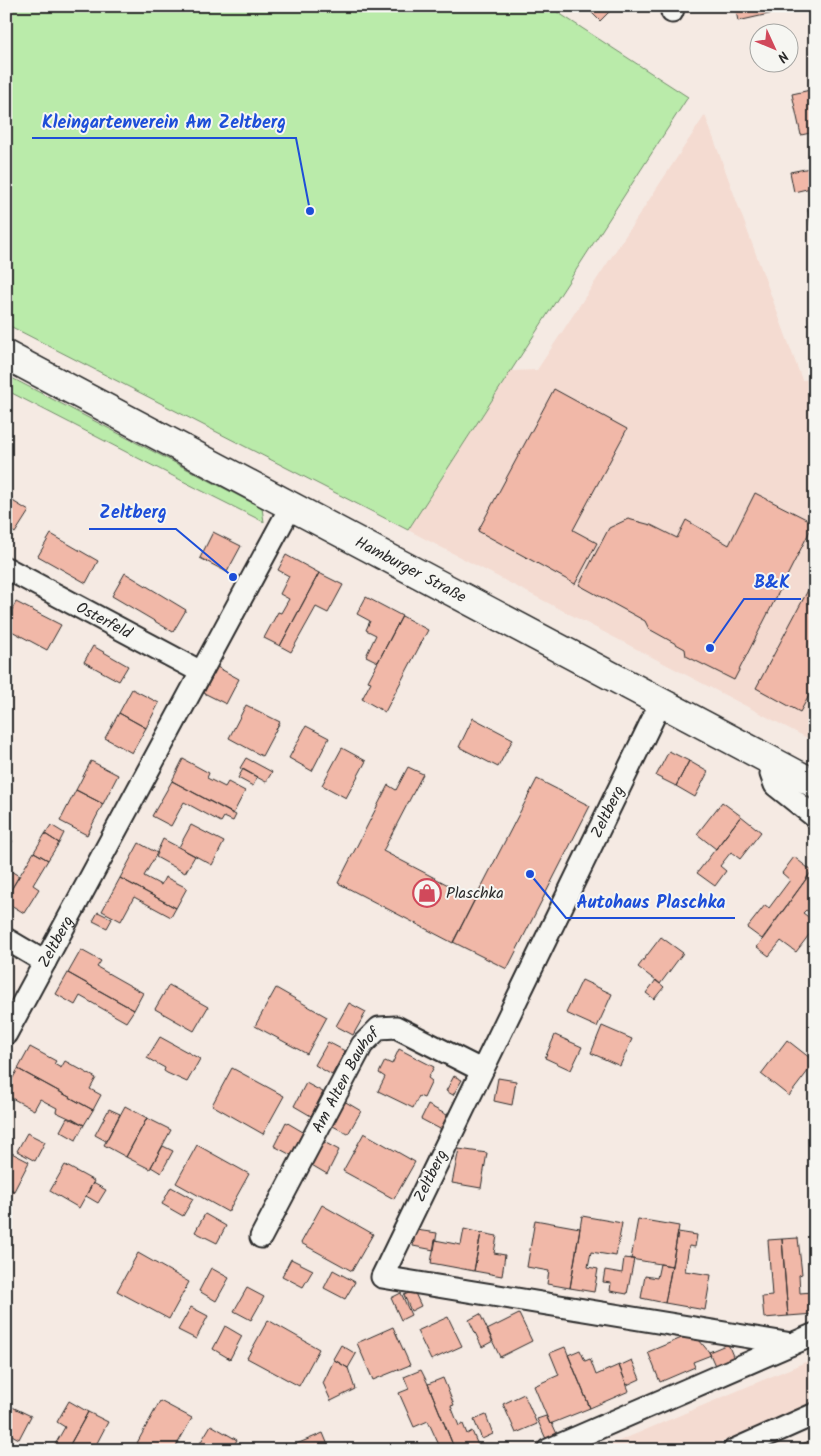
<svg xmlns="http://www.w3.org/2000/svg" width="821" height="1456" font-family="Kalam,sans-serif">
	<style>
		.built { fill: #f4dbd1 }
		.green { fill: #baebaa; stroke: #728b6a }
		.building { fill: #f1b8a8; stroke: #2b2b2b }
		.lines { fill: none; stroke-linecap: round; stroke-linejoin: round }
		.minor-casing { stroke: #2b2b2b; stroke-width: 25 }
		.secondary-casing { stroke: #2b2b2b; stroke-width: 31 }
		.minor { stroke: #f6f6f2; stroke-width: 21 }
		.secondary { stroke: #f6f6f2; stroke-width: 28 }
		.labels { text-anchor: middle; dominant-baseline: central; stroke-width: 4; stroke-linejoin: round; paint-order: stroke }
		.street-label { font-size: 16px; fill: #2b2b2b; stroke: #f6f6f2 }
		.poi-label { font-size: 16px; fill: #2b2b2b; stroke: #f6f6f2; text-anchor: start }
		.leader { fill: none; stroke: #1d4ed8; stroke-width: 2 }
		.callout-dot { fill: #1d4ed8; stroke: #f6f6f2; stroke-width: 2 }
		.callout-label { font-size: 18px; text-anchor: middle; font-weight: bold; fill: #1d4ed8; stroke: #f6f6f2; stroke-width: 4; stroke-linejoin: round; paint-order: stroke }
	</style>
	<rect width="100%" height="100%" fill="#f5eae3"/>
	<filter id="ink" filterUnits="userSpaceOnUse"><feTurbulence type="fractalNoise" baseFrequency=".02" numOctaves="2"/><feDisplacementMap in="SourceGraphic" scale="10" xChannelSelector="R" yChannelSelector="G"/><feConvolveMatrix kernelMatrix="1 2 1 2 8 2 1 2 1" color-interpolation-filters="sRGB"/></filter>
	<g filter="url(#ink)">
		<path class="built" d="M705,115L802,380L815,379V742L408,530L511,371L537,370Z
			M815,1358V1402L703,1450H598Z"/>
		<path class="green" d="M6,6H548L688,97L408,530L6,324Z
			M6,375L262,508L264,522C177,479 92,434 6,390Z"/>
		<path class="building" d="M585,6H613L614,7L600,21Z
			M735,6H791V9L738,21Z
			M815,89V132L801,135L792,94Z
			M815,167V187L794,192L790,172Z
			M815,209V229H812L808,210Z
			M554,389L627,429L573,530L597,543L575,584L478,531Z
			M755,493L814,523L734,680L686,656L685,649L649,629L645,621L579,585L609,528L628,519L651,525L677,538L686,520L729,545Z
			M6,497L29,511L15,533L6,527Z
			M213,532L241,546L227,572L200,558Z
			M51,534L98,561L86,583L38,556Z
			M286,555L319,573L280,646L264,638L278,612L281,613L289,599L280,594L289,576L278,570Z
			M125,573L186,610L173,632L112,596Z
			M319,573L343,585L328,613L316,607L291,652L280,646Z
			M815,577V685L800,712L756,688Z
			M366,597L402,616L378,662L366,656L376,635L366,630L370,621L357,614Z
			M16,602L61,625L47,650L6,628V621Z
			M402,616L428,630L385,712L362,699L371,682L368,681Z
			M93,646L128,666L119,681L84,662Z
			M217,667L239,679L226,704L204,693Z
			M132,689L159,703L146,728L119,713Z
			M246,705L280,722L262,756L229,738Z
			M119,713L146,728L132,753L105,738Z
			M473,718L513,739L498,767L459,747Z
			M306,726L329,738L312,771L289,758Z
			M342,748L366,761L346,798L322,785Z
			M669,751L689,761L676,786L656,776Z
			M246,758L272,772L266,782L240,768Z
			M183,759L209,773L207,778L225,787L228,782L245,791L233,814L172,781Z
			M91,761L118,775L103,804L76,790Z
			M689,761L708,772L695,797L676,786Z
			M408,767L423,774L383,851L475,899L453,943L338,883L388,785L396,790Z
			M243,769L257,777L253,786L238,778Z
			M537,779L590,806L507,969L453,942Z
			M172,781L236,815L233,821L224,817L221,822L184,802L171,826L152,816Z
			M76,790L103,804L87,835L60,821Z
			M722,802L741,816L716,849L697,834Z
			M741,816L761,832L740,859L731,852L720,866L726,871L715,886L697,873Z
			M6,825L12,829L7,837L13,841L6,851Z
			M51,825L64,833L59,843L45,834Z
			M191,825L224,842L212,865L179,847Z
			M45,834L59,843L48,860L34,852Z
			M163,839L195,856L185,873L156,857L158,853L157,852Z
			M139,843L157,853L144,876L161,885L165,877L187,888L176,908L120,878Z
			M34,852L48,860L33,885L39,889L24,913L6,902V898Z
			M794,857L812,871L762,939L747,928L765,905L769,908L790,880L782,873Z
			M6,868L19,876L6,898Z
			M812,871L815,873V908L811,913L806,910L803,913L815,922V927L796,952L781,941L769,956L757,947Z
			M120,878L176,908L171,917L134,897L121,921L102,911Z
			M98,912L112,919L107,928L93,921Z
			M661,937L683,953L660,984L638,967Z
			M81,950L101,961L97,967L143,993L134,1010L68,973Z
			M68,973L134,1010L126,1022L80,996L75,1005L56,994Z
			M582,980L612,994L597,1027L566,1013Z
			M656,980L664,987L654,999L646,993Z
			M169,985L208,1007L194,1031L155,1009Z
			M276,988L327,1017L307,1054L255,1026Z
			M349,1003L366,1012L353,1035L336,1026Z
			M602,1026L632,1039L620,1066L591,1053Z
			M555,1035L582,1047L571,1070L545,1058Z
			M160,1037L200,1059L187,1082L167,1073L164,1071L165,1068L147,1058Z
			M787,1040L815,1062L789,1096L761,1074Z
			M328,1042L345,1051L332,1075L315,1065Z
			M30,1047L56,1061L54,1064L61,1068L65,1061L96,1078L90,1089L101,1095L93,1110L18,1069Z
			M399,1049L434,1067L428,1078L432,1081L424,1098L419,1096L413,1108L378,1091L385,1077L379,1073L385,1061L392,1064Z
			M232,1068L284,1096L263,1134L212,1105Z
			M18,1069L93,1110L84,1125L56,1112L57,1108L40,1099L34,1110L6,1095V1090Z
			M454,1076L462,1080L453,1095L446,1091Z
			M498,1078L516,1081L512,1105L494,1101Z
			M306,1083L323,1092L311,1116L294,1106Z
			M344,1101L361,1111L348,1134L331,1125Z
			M428,1105L449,1116L442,1130L421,1119Z
			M125,1106L147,1118L126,1157L104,1145Z
			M109,1109L120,1114L106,1141L95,1135Z
			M67,1118L71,1120L72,1118L84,1125L76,1140L60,1131Z
			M147,1118L171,1130L150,1169L126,1157Z
			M286,1122L303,1132L291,1155L274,1146Z
			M27,1133L45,1142L35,1161L17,1151Z
			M364,1133L415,1162L394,1199L343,1171Z
			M322,1141L339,1150L327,1174L310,1164Z
			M197,1145L249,1174L228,1212L176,1183Z
			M163,1146L173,1151L161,1173L151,1167Z
			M459,1149L487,1153L481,1188L452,1183Z
			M6,1150L29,1162L14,1191L6,1187Z
			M65,1165L94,1181L79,1208L50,1191Z
			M93,1183L106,1190L98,1203L86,1196Z
			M6,1187L14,1191L7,1203H6Z
			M171,1187L193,1199L183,1216L162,1204Z
			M322,1205L373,1234L352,1271L301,1243Z
			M205,1214L226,1226L217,1243L195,1232Z
			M582,1216L622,1223L616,1256L591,1252L588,1267L598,1269L594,1292L570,1288Z
			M638,1219L679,1226L672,1266L631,1259Z
			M535,1220L580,1228L570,1288L547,1284L549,1271L527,1267Z
			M464,1229L481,1233L474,1271L431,1263L435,1240L461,1245Z
			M416,1230L437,1233L434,1250L413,1246Z
			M678,1232L697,1235L695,1247L689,1246L685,1271L711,1275L705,1310L665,1303Z
			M481,1233L497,1236L494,1253L505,1255L502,1276L474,1271Z
			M798,1238L802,1274L799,1275L800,1293L812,1292L814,1314L788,1316L782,1239Z
			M782,1239L788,1316L764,1318L762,1297L772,1296L768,1240Z
			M138,1253L189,1282L169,1319L117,1291Z
			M624,1258L634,1259L627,1294L610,1291L611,1283L603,1282L605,1270L622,1273Z
			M291,1259L313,1270L303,1287L282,1276Z
			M660,1264L672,1266L665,1303L641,1298L645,1276L657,1278Z
			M211,1268L229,1278L216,1301L199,1291Z
			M333,1270L355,1282L345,1299L324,1288Z
			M247,1288L264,1297L251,1320L234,1311Z
			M414,1291L421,1306L411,1311L404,1295Z
			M401,1293L411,1315L401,1320L391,1298Z
			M191,1307L208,1316L196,1339L178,1330Z
			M480,1314L493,1341L482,1347L469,1320Z
			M519,1314L532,1341L500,1357L487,1330Z
			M448,1317L462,1346L431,1360L417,1331Z
			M268,1320L319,1349L299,1386L247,1358Z
			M225,1326L242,1336L230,1359L213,1349Z
			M393,1327L410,1365L373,1380L357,1343Z
			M684,1337L699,1340L709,1352L711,1355L693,1362L695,1367L660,1382L648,1352Z
			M728,1344L735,1361L716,1368L709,1352Z
			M341,1345L356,1354L348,1368L333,1359Z
			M565,1347L590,1408L550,1424L534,1386L559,1375L550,1353Z
			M580,1350L585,1361L590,1359L596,1375L619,1365L629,1391L590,1408L568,1355Z
			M334,1360L348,1368L355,1389L331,1401L323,1383Z
			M632,1360L640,1379L627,1385L619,1366Z
			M421,1370L428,1384L455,1450H429L439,1445L428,1421L414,1427L399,1393L409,1389L404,1377Z
			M443,1378L454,1405L451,1406L459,1426L463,1424L467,1434L472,1431L480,1450H455L428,1384Z
			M524,1394L537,1424L516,1433L503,1404Z
			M69,1401L88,1412L67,1450H52L65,1427L57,1422Z
			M160,1401L192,1418L174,1450H149L137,1443Z
			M8,1405L31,1416L19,1439L6,1432V1408Z
			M88,1412L108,1422L97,1443L109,1450H67Z
			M486,1415L493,1434L482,1439L474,1420Z
			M546,1416L550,1424L552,1423L557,1434L546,1439L537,1419Z
			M211,1425L237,1440L231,1450H196Z
			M323,1433L330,1450H287V1448Z
			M815,1438V1450H797L796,1447Z"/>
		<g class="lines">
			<defs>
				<g id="minor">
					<path d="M672,12L674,6"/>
					<path id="s1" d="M6,568L201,672"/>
					<path d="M661,702L382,1277L792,1344"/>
					<path d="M774,763L771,774L775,785L815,817"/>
					<path d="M6,939L45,962"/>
					<path id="s2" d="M6,1034L291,506"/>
					<path id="s3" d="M261,1237L362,1045L379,1028L396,1027L481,1070"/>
					<path d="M548,1450L815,1334"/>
					<path d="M734,1450L815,1414"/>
				</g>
				<g id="secondary">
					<path id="s4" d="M6,355L815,784"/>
				</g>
			</defs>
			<use href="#minor" class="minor-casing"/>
			<use href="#secondary" class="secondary-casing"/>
			<use href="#minor" class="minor"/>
			<use href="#secondary" class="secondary"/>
		</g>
	</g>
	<defs>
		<symbol id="shop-ring" viewBox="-11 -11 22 22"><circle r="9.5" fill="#f6f6f2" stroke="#d1495b" stroke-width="1.5"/><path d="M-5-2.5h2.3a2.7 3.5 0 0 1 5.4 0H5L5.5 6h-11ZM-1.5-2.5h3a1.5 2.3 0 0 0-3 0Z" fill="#d1495b"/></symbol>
	</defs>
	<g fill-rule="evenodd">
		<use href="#shop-ring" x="411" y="877" width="32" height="32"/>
	</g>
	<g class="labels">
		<g class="street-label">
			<text stroke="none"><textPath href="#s4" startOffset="458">Hamburger Straße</textPath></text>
			<text stroke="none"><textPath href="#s1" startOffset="111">Osterfeld</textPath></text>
			<text transform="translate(608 812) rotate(-64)">Zeltberg</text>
			<text stroke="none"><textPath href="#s2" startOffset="105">Zeltberg</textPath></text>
			<text stroke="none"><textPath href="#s3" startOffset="178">Am Alten Bauhof</textPath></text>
			<text transform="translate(431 1176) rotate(-64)">Zeltberg</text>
		</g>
		<g class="poi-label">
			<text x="446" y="893">Plaschka</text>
		</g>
	</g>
	<path class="leader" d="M310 211L296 138H32M233 577L176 529H89M710 648L744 599H801M530 874L566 918H735"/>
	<g class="callout-dot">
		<circle cx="310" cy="211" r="5"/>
		<circle cx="233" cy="577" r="5"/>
		<circle cx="710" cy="648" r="5"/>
		<circle cx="530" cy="874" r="5"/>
	</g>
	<g class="callout-label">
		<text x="164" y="128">Kleingartenverein Am Zeltberg</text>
		<text x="133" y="518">Zeltberg</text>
		<text x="772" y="588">B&amp;K</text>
		<text x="651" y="908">Autohaus Plaschka</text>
	</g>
	<rect width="821" height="1456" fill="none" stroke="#f6f6f2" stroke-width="25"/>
	<rect x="12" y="12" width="796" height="1431" fill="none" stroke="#2b2b2b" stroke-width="2" filter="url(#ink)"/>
	<g transform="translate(774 48) rotate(134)"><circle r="24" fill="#f6f6f2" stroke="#a5a5a2"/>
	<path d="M0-4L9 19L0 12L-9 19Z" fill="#d1495b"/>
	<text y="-8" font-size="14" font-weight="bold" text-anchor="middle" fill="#2b2b2b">N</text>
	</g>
</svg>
